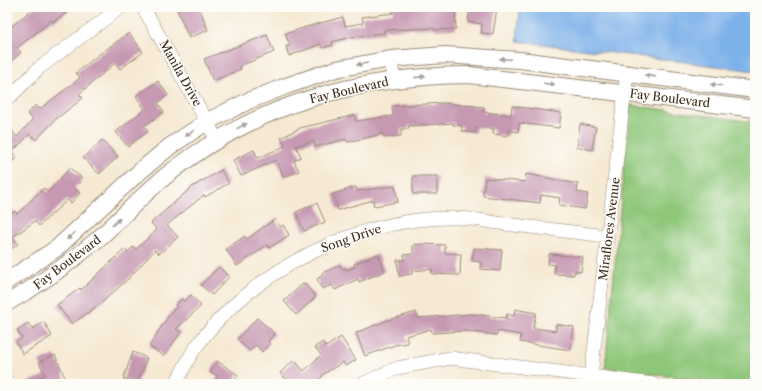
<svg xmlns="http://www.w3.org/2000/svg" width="762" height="391" font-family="'Libre Caslon Text',serif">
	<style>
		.green { fill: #8fc77a; stroke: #65784c }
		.water { fill: #7db1ea; stroke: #5c6e84 }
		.building { fill: #c698b2 }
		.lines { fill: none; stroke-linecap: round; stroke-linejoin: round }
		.minor-casing { stroke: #988a78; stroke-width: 14 }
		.major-casing { stroke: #988a78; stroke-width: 18 }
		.minor { stroke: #fff; stroke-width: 13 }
		.major { stroke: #fff; stroke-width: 16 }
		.oneway { fill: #a79f9a }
		.labels { text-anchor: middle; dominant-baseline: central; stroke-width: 3; stroke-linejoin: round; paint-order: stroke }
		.street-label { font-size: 12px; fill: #3b2a1e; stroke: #fdfcf7 }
	</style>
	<rect width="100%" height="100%" fill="#fdfcf7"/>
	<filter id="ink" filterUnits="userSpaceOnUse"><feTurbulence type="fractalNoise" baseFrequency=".025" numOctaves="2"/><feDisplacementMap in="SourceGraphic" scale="8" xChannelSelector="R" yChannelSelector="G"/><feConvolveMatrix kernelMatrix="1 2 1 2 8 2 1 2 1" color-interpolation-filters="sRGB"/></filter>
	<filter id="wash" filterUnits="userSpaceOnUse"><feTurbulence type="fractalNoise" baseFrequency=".012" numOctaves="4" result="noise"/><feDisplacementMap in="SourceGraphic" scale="16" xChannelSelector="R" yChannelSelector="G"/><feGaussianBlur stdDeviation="0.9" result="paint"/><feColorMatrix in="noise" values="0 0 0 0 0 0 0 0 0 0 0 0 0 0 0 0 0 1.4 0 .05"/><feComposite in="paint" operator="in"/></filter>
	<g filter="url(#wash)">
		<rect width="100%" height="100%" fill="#f6e9d3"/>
		<path class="green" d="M630,105L755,122V384H729L605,368Z"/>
		<path class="water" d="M520,7H755V71L517,41Z"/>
		<g id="blocks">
			<path class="building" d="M35,7H75L53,22L52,20L17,48L21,52L7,65V30Z
				M176,7H199L208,30L189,38Z
				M392,7H455L456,29L434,30V28L384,30V33L351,37L332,42L333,45L322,48L321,44L289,56L286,47L290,45L285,34L306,27L343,17L345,26L363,23L362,17L393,13Z
				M470,7H497L493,34L481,33L482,24L468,22Z
				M129,33L143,52L120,69L115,63L79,94L83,98L56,119L36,140L30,134L12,152L17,157L7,167V136L12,131L17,137L33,119L27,114L36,105L40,109L80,78L76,73L97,56Z
				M267,35L274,52L240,66L241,69L213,81L204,59Z
				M158,81L168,95L158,103L164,112L144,126L148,131L128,147L116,132L145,109L136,96Z
				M443,103L484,107L483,112L511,115L512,106L561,113L559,128L519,123L518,132L509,130L508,136L493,134L494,129L476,127L475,133L462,131V126L453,125L454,123L408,126L409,129H401V136L384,137L383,134L347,142L346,139L315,147L314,141L296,146L301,157L294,161L299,171L284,177L276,160L241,176L233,160L254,150L258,158L285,146L281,138L300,128L355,115L356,121L393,116L392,106Z
				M580,124L596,127L592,150L577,147Z
				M102,140L118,157L99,174L83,158Z
				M70,168L83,179L74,188L80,193L71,203L67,200L39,226L35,221L13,237L18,244L7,252V216L15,211L17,214L44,188L48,192Z
				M221,170L229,183L205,197L204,195L167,225L178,237L159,254L155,250L127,280L100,304L72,324L57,305L80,288L81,290L125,249L128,252L133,247L136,249L157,230L151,223L192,187Z
				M526,174L578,184L577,192L588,194L585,209L559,205L560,198L541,195L540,203L483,196L485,178L525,182Z
				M413,176H437V194H413Z
				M395,186L398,202L374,206L373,200L338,210L333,194L356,187L357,191Z
				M317,203L325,222L304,231L296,212Z
				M275,219L280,227L283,225L289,235L269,248L267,245L237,266L226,249L245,236L247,239Z
				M422,244L445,245V253L461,254L460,275L432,274V269L412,271V274L399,276L397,260H405L404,255L413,254V245Z
				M474,248L502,250L500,271L481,269V262L472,261Z
				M378,254L385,271L359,282L358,279L335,290L332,285L322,289L317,279L323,275L322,273L340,265L342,269L345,268L346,270L355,267L354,264Z
				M549,254L583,257L581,272L574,271V275L554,274L555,265L548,264Z
				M219,267L229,277L212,295L201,285Z
				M304,283L316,297L296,315L284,301Z
				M191,295L201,306L176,329L181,332L164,356L149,346L171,312L177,307L175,305L182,299L184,301Z
				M515,309L536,313L533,328L556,331V324L574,327L570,350L520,342L521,335L497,331V335L464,331L432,333L431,329L406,336L408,343L395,345L365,356L356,333L388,320L416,312L418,318L472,314L506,318L507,314L514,316Z
				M257,318L275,334L268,341L270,343L262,352L256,345L250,351L237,339Z
				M44,322L52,336L23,354L16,342L22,338L17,330L28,323L32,329Z
				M341,337L356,360L346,366L343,362L322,375L323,376L315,384H291L280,373L294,360L304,371L321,355L315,347L323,342L326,347Z
				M133,352L147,358L137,384L123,379Z
				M55,355L66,380L57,384H24L45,375L39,362Z
				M217,361L238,375L232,384H213L218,376L210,372Z"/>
		</g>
	</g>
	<g filter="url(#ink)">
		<use href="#blocks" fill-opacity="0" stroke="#988a78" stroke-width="1"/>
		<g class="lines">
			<defs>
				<path id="minor" d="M143,7L217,140
					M391,59L393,79
					M7,100L39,68L121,7
					M7,381L8,384
					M176,384C182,372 188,358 196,347C251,270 363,215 457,218C473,218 490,222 505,224C539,228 573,232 607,236
					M362,384L397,368L450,358L653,384
					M590,384L627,73"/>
				<path id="major" d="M7,281L57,248L138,173L169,147L208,121L248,101L286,86L336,69L391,59L445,55L520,60L755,90
					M7,303C39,285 70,263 98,239C122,218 143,194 167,175C256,104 357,76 469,75L755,109"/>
			</defs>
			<use href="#minor" class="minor-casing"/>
			<use href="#major" class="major-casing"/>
			<use href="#minor" class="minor"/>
			<use href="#major" class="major"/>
		</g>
		<defs><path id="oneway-solid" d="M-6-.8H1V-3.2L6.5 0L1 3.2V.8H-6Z"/></defs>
		<g class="oneway">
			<use href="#oneway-solid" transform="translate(505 59) rotate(-177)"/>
			<use href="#oneway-solid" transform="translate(362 64) rotate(170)"/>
			<use href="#oneway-solid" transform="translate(650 76) rotate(-172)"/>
			<use href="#oneway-solid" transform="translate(420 77) rotate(-6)"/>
			<use href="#oneway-solid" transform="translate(549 84) rotate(7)"/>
			<use href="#oneway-solid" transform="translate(716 85) rotate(-173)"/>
			<use href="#oneway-solid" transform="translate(242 126) rotate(-28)"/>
			<use href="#oneway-solid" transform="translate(190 133) rotate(146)"/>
			<use href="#oneway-solid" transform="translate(116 222) rotate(-44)"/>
			<use href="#oneway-solid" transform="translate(71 236) rotate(138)"/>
		</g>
	</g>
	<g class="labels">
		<g class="street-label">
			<text transform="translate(181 73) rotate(61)">Manila Drive</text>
			<text transform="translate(349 90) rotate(-13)">Fay Boulevard</text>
			<text transform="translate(670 98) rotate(7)">Fay Boulevard</text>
			<text transform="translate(609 229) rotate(-83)">Miraflores Avenue</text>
			<text transform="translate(351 238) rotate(-19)">Song Drive</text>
			<text transform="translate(67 262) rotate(-37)">Fay Boulevard</text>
		</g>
	</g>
	<rect width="762" height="391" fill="none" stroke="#fdfcf7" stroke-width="24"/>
</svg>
